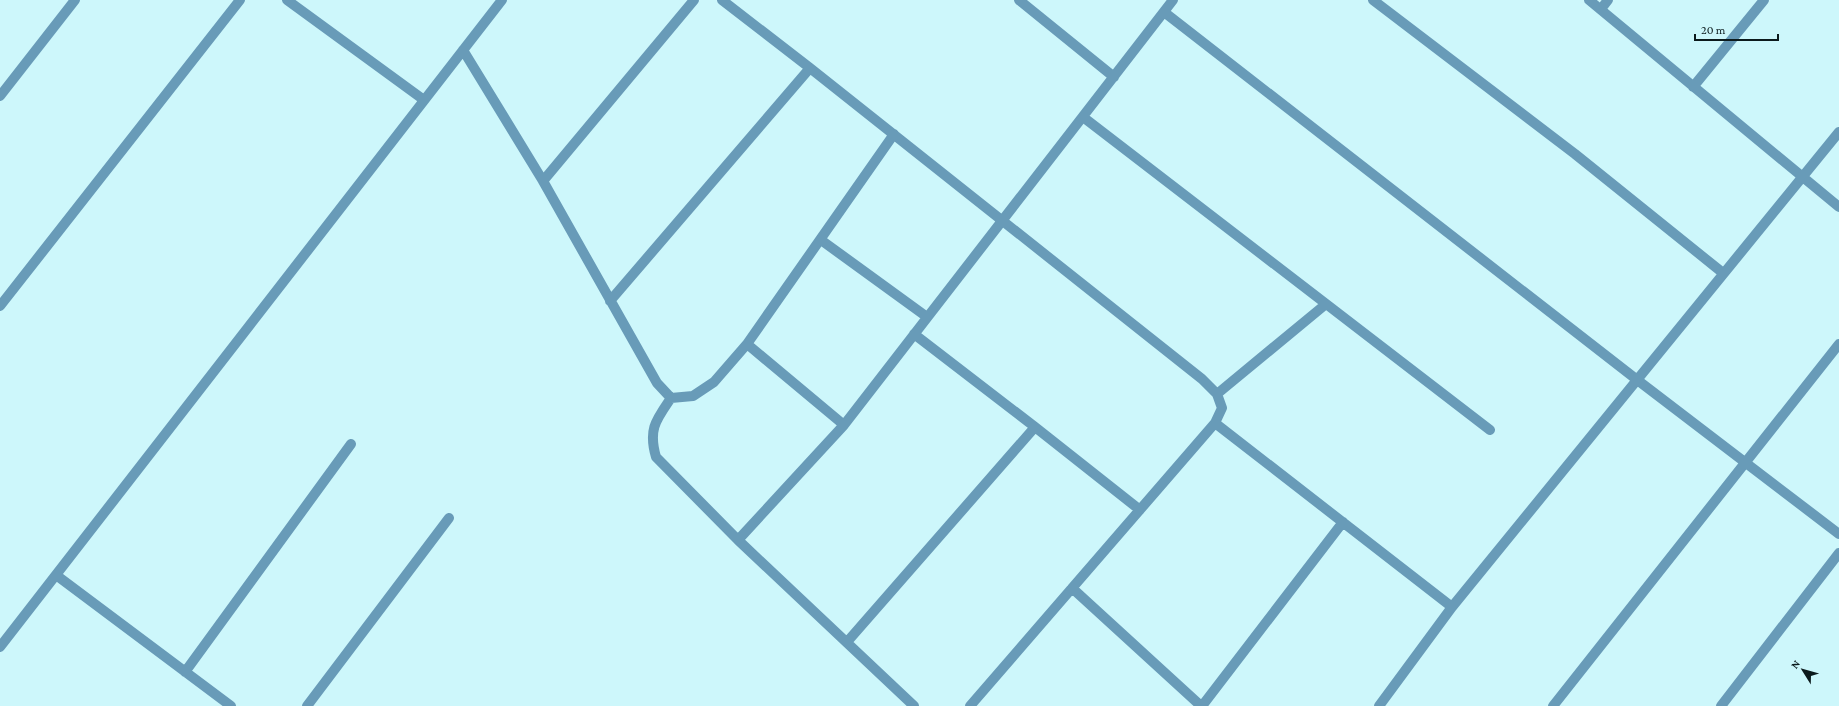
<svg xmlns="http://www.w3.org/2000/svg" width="1839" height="706" font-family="'Crimson Pro',serif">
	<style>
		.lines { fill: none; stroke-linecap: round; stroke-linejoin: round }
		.minor { stroke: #689bb8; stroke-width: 10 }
	</style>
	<rect width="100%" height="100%" fill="#cdf7fb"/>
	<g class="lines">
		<path class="minor" d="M287,0L424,100
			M722,0L810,68L1202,379L1217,394L1222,408L1215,423L970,706
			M1019,0L1114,77
			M1373,0L1575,154L1723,273
			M1589,0L1839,207
			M1601,9L1608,0
			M1164,12L1636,379L1839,534
			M463,50L543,181L657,383L671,398L693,396L714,382L747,344L894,134
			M1693,87L1764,0
			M0,96L75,0
			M1083,117L1490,430
			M543,181L694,0
			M821,240L927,317
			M610,301L810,68
			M0,306L240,0
			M914,334L1035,427L1140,510
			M747,344L844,425
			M1217,394L1326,304
			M671,398C656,420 648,429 656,457L738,540L914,706
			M1215,423L1452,607
			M738,540L844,425L1173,0
			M56,575L231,706
			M1072,588L1201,706
			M847,642L1035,427
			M0,647L502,0
			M185,672L351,444
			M307,706L449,518
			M1202,706L1343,522
			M1379,706L1452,607L1839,132
			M1553,706L1839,344
			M1721,706L1839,553"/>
	</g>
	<g transform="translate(1803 670) rotate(307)" stroke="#cdf7fb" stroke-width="3" paint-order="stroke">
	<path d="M0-3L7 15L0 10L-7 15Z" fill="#0b1a1c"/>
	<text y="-6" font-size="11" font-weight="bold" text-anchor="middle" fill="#0b1a1c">N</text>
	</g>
	<path d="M1695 34v6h83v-6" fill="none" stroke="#0b1a1c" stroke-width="2"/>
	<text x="1701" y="34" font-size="12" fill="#0b1a1c" stroke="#cdf7fb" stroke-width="3" paint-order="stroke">20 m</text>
</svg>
